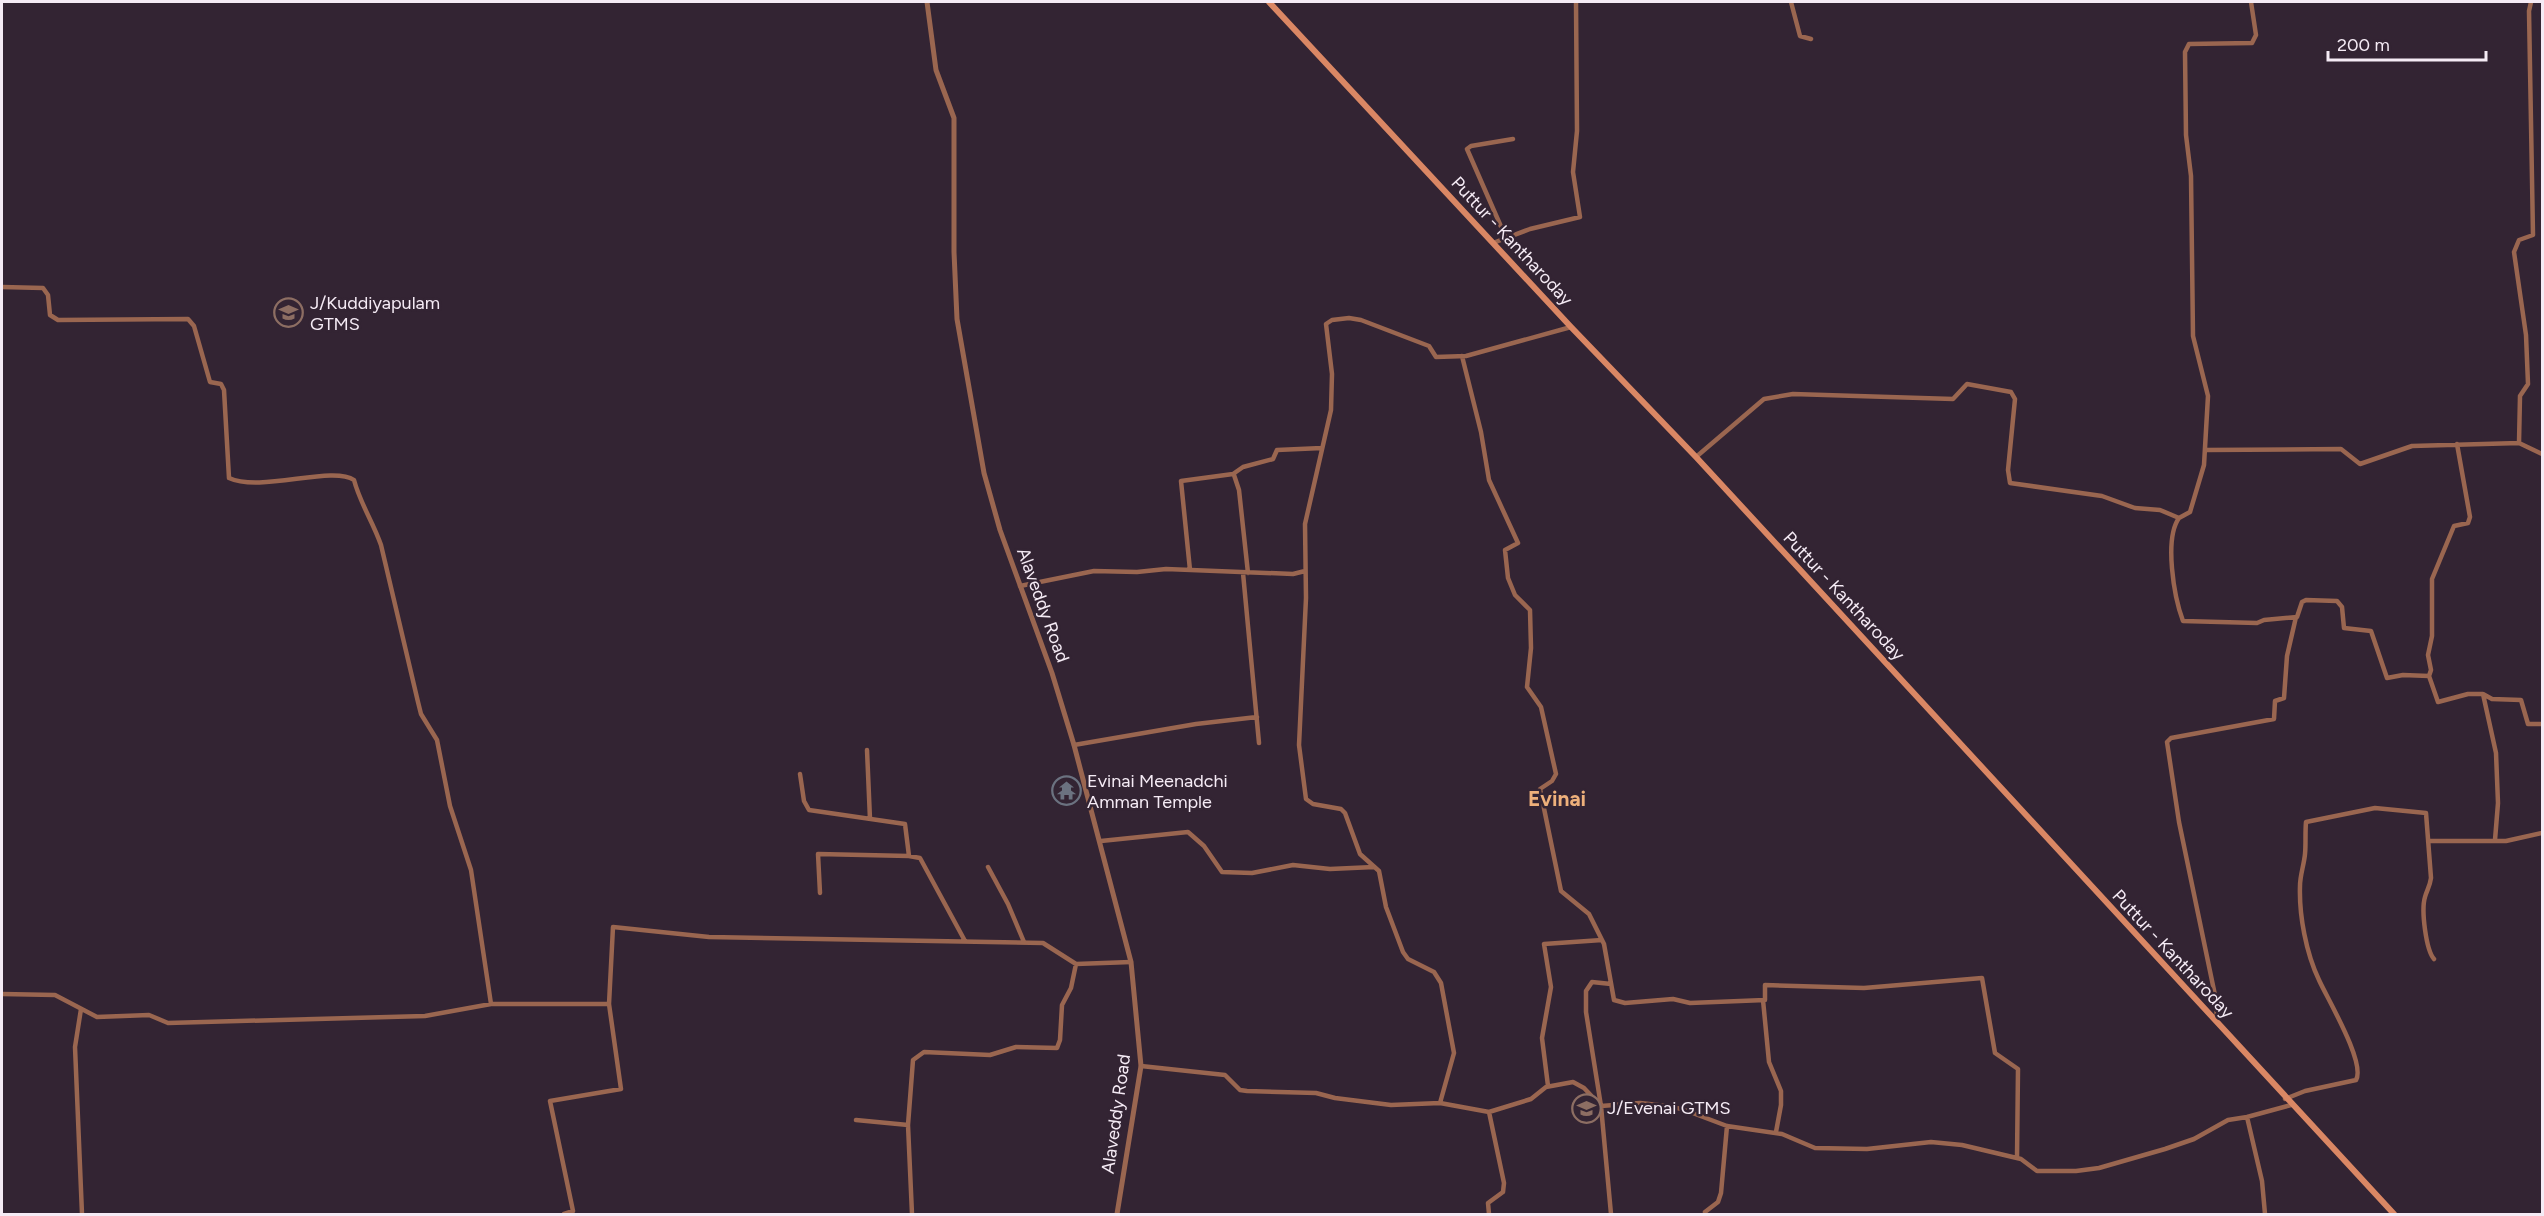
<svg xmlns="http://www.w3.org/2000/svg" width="2544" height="1216" font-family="Figtree,sans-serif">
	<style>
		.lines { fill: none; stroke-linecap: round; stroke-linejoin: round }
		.minor { stroke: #9a6650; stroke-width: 4.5 }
		.tertiary { stroke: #9a6650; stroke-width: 5 }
		.secondary { stroke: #da8764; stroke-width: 6 }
		.labels { text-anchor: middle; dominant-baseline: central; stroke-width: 5; stroke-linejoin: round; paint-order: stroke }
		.street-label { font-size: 18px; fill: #f5ebf5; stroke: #332433 }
		.poi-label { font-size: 18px; fill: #f5ebf5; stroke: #332433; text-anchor: start }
		.quarter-label { font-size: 21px; font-weight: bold; fill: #eeb07b; stroke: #332433 }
	</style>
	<rect width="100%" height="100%" fill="#332433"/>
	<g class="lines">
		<path class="minor" d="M1791,2L1800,36L1811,39
			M1506,238L1467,149L1471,146L1513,139
			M1493,243L1530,229L1580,217L1573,172L1577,131L1576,2
			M2,287L43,288L48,295L50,315L58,320L188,319L194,326L210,382L221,384L224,390L229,478C261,493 332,465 354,480C360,503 373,522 381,545L418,702L421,714L437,740L450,806L471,870L491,1004
			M1462,356L1481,432L1489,480L1518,543L1505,550L1508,578L1515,595L1530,610L1531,648L1527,687L1541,707L1556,774L1552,781L1540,789L1561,891L1589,914L1604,944L1614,1000L1625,1003L1673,999L1690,1003L1765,1000V985L1864,988L1982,978L1995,1053L2018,1069L2017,1158
			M2519,443L2520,396L2528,384L2526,335L2514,252L2519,240L2533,235L2529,11L2531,2
			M2457,444L2470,517L2468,523L2454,526L2432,579V636L2428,655L2431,670L2429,676L2438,702L2468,694H2483L2496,753L2498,803L2495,840
			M2205,450L2341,449L2360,464L2412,446L2519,443L2542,454
			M1696,457L1764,399L1793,394L1953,399L1967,384L2011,392L2015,399L2008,470L2010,483L2102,496L2135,508L2160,510L2179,518L2190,512L2204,465L2208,396L2193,336L2191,176L2186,135L2185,52L2189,44L2252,43L2256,35L2251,2
			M1234,475L1239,490L1248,573
			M2179,518C2164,539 2174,597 2183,621L2257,623L2264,620L2297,617L2302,602L2306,600L2337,601L2342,607L2344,628L2371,631L2387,678L2403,675L2429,676
			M1190,570L1181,481L1233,474L1243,467L1273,459L1277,450L1322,448
			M1243,573L1259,743
			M1020,586L1094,571L1137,572L1166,569L1293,574L1305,571
			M2483,694L2492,699L2521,700L2528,724H2542
			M1074,745L1196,724L1257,717
			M867,750L870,819
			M800,774L804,801L809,810L905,824L909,856
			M1101,841L1188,832L1204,846L1222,872L1252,873L1293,865L1330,869L1374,867
			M2428,841H2506L2542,833
			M988,867L1008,904L1024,942
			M820,893L818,854L909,856L920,858L965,941
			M2,994L55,995L97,1017L149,1015L168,1023L425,1016L491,1004H609L613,927L709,937L1043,943L1076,964L1131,962
			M1763,1000L1769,1062L1781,1091V1105L1776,1132
			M81,1009L75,1047L82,1214
			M2217,1021L2216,1000L2179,822L2167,742L2171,738L2274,719L2275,701L2284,698L2287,656L2296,617
			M1141,1066L1225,1075L1240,1090L1247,1091L1316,1093L1335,1098L1391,1105L1440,1103L1489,1112L1531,1099L1546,1087L1573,1082L1584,1088L1601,1106L1640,1103L1658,1105L1682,1109L1727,1126L1782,1134L1815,1148L1867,1149L1931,1142L1962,1145L2021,1159L2037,1171H2076L2099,1168L2165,1149L2194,1139L2228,1120L2247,1117L2291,1105
			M1548,1086L1542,1038L1551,987L1544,944L1602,940
			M2285,1099L2305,1091L2356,1080C2366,1063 2327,998 2319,980C2306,953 2299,915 2300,886C2300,875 2304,865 2305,854C2306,844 2305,833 2306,822L2375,808L2426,813L2431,878C2430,886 2427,890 2425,897C2421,910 2426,950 2434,959
			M1440,1103L1454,1053L1441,983L1434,972L1408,959L1403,952L1386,907L1379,871L1360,854L1345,813L1341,809L1313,804L1306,799L1299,745L1306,598L1305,524L1331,410L1332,374L1326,324L1332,320L1349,318L1361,320L1429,346L1436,357L1466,356L1571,327
			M2247,1117L2262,1181L2265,1214
			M856,1120L908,1125
			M1705,1212L1718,1202L1721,1193L1727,1126
			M564,1214L573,1211L550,1101L621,1089L609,1004
			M912,1214L908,1125L913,1060L924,1052L990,1055L1016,1047L1057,1048L1060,1040L1062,1005L1071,988L1076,964
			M1489,1214L1488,1203L1503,1192L1504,1183L1489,1112
			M1611,1214L1601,1106L1586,1012V991L1592,982L1611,984"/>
		<path class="tertiary" d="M927,2L936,70L954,118V252L957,319L984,473L1000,530L1052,673L1074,745L1131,962L1141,1066L1117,1214"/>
		<path class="secondary" d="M1269,2L1571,327L1696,457L2394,1214"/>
	</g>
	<defs>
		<symbol id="school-ring" viewBox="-11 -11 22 22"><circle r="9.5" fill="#332433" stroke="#8d6e63" stroke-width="1.5"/><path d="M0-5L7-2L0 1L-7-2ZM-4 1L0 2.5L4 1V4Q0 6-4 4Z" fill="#8d6e63"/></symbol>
		<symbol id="temple-ring" viewBox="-11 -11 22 22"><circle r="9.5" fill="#332433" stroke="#6b7280" stroke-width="1.5"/><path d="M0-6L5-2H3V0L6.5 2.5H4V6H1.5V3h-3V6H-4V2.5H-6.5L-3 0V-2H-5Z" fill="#6b7280"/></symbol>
	</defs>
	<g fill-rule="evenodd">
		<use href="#school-ring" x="272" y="296" width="33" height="33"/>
		<use href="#temple-ring" x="1050" y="774" width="33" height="33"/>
		<use href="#school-ring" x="1570" y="1092" width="33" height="33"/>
	</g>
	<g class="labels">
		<g class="street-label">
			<text transform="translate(1512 241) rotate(47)">Puttur - Kantharoday</text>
			<text transform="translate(1844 596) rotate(47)">Puttur - Kantharoday</text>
			<text transform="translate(1043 605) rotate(70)">Alaveddy Road</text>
			<text transform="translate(2173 954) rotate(47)">Puttur - Kantharoday</text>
			<text transform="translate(1116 1114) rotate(-82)">Alaveddy Road</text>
		</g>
		<g class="poi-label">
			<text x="310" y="303">J/Kuddiyapulam<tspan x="310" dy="21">GTMS</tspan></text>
			<text x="1087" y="781">Evinai Meenadchi<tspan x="1087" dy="21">Amman Temple</tspan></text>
			<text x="1607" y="1108">J/Evenai GTMS</text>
		</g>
		<g class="quarter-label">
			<text x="1557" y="798">Evinai</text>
		</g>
	</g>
	<rect width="2544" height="1216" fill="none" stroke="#f5ebf5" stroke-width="6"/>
	<path d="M2328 51v9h158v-9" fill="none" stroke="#f5ebf5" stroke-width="3"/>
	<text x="2337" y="51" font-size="18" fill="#f5ebf5" stroke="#332433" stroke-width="4.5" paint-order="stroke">200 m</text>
</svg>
